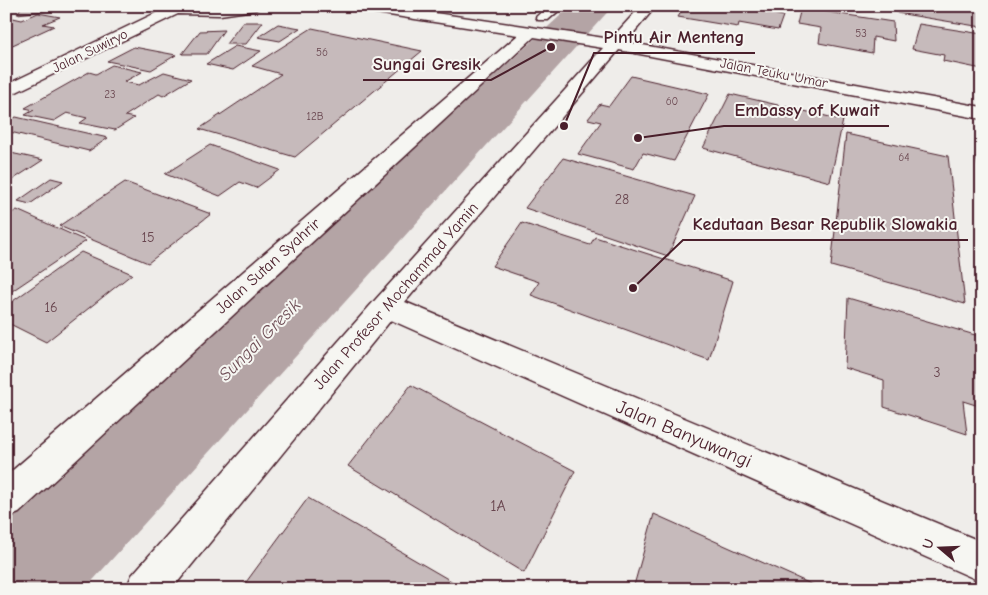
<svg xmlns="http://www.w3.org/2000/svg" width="988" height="595" font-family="'Comic Neue',sans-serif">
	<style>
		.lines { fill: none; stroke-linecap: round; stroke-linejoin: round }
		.river { fill: #b4a4a5; fill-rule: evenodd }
		.building { fill: #c6babb; stroke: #4a1f2b }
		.minor-casing { stroke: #4a1f2b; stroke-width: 3 }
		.minor { fill: #f6f6f2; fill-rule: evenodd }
		.labels { text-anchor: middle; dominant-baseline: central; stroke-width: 4; stroke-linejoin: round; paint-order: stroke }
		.far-number-label { font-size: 11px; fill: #69464f }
		.far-street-label { font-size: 14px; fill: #4a1f2b; stroke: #f6f6f2 }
		.number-label { font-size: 14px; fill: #69464f }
		.street-label { font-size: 16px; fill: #4a1f2b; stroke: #f6f6f2 }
		.near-number-label { font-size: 16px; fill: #69464f }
		.water-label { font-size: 18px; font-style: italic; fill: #6f4e56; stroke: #f6f6f2 }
		.near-street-label { font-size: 19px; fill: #4a1f2b; stroke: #f6f6f2 }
		.leader { fill: none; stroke: #4a1f2b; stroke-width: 2 }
		.callout-dot { fill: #4a1f2b; stroke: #f6f6f2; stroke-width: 2 }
		.callout-label { font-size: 18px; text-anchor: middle; font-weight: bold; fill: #4a1f2b; stroke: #f6f6f2; stroke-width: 4; stroke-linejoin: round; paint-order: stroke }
	</style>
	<rect width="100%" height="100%" fill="#efedea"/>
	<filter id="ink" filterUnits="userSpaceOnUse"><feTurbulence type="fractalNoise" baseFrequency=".02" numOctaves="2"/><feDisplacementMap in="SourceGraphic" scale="10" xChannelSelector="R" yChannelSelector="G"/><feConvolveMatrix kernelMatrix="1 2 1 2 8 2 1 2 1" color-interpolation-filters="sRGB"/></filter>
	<g filter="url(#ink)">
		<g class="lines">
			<path class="river" d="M571,6H613L85,589H6V520Z"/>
		</g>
		<path class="building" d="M22,6H63L62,9L17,14Z
			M685,6H753L758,7L757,11L783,16L778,30L739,23L738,27L678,17Z
			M897,6L928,8V6L982,8V27L897,13Z
			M801,8L893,22L894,41L873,37L872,53L819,43L821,28L797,24Z
			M38,13L60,17L43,24L54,26L6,48V21L13,18L22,20Z
			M243,22H263L246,44H226Z
			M278,24L300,28L280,41L258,37Z
			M919,24L982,34V69L943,61L944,55L912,49Z
			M312,28L422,51L295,157L199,129L281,74L252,66Z
			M224,30L207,54H182L200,31Z
			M235,46L261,51L233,70L206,64Z
			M134,47L176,55L151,70L107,61Z
			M112,65L142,72L124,82L139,85L164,72L191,79L163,96L159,94L125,116L134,118L115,130L80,123L87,118L67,113L54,121L25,115L34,110L25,108L89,72L96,74Z
			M631,76L709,94L674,161L643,153L634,169L578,154L601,122L588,119L600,104L609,106Z
			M730,94L843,120L830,182L703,148Z
			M16,117L108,138L89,151L6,131V122Z
			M846,134L948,156L965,304L831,266Z
			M210,145L280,170L256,188L240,182L220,196L165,174Z
			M6,152L43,160L6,184Z
			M976,157L982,158V182Z
			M563,158L695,196L668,256L525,208Z
			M51,178L63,181L30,204L18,201Z
			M125,182L211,214L148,263L59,226Z
			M17,210L86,241L6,295V259L9,257L6,255V216Z
			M522,223L590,245L595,237L733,281L709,360L531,295L539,282L492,266Z
			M81,252L132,274L46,342L6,322V306Z
			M848,298L982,337V407L963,401L967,434L884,407V380L845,368Z
			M411,385L575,471L524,573L348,466Z
			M308,498L465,589H241Z
			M654,514L822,589H633Z"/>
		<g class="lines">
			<defs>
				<path id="minor" d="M155,6H262L255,10L220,15L178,14L6,97V85L162,10Z
					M350,6H388L611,39L641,6H656L626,42L982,107V119L619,50L405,302L982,542V582L391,320L172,589H126L132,575L376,299L603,48L534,37L19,513L6,518V476L518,35L357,10Z
					M548,6H564L548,20H538L536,17Z"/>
			</defs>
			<use href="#minor" class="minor-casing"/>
			<use href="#minor" class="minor"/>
		</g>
	</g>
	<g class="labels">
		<g class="far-number-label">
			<text x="861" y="33">53</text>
			<text x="322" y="52">56</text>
			<text x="110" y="94">23</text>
			<text x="672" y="101">60</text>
			<text x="315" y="116">12B</text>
			<text x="904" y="157">64</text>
		</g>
		<g class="far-street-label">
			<text transform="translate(90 51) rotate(-26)">Jalan Suwiryo</text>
			<text transform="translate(774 73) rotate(11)">Jalan Teuku Umar</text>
		</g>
		<g class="number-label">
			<text x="622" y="199">28</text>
			<text x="148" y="237">15</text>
			<text x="51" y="307">16</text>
			<text x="937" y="372">3</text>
		</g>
		<g class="street-label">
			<text transform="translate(268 266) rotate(-42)">Jalan Sutan Syahrir</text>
			<text transform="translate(396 296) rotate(-49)">Jalan Profesor Mochammad Yamin</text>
		</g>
		<g class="near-number-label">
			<text x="498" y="506">1A</text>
		</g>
		<g class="water-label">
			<text transform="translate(260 340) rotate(-45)">Sungai Gresik</text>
		</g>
		<g class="near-street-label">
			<text transform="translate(684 434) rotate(23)">Jalan Banyuwangi</text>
		</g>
	</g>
	<path class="leader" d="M564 126L594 53H755M551 47L491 80H363M638 138L724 126H889M633 288L683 240H968"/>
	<g class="callout-dot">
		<circle cx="564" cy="126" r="5"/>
		<circle cx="551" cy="47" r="5"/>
		<circle cx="638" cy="138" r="5"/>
		<circle cx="633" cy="288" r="5"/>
	</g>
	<g class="callout-label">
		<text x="674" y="43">Pintu Air Menteng</text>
		<text x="427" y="70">Sungai Gresik</text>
		<text x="807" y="116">Embassy of Kuwait</text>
		<text x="825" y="230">Kedutaan Besar Republik Slowakia</text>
	</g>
	<rect width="988" height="595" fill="none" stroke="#f6f6f2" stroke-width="25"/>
	<rect x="12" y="12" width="963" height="570" fill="none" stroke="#4a1f2b" stroke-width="2" filter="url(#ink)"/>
	<g transform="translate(940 548) rotate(289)" stroke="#f6f6f2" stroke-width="4" paint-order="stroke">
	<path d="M0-4L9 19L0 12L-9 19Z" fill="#4a1f2b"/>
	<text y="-8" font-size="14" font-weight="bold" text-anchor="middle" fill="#4a1f2b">U</text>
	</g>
</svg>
